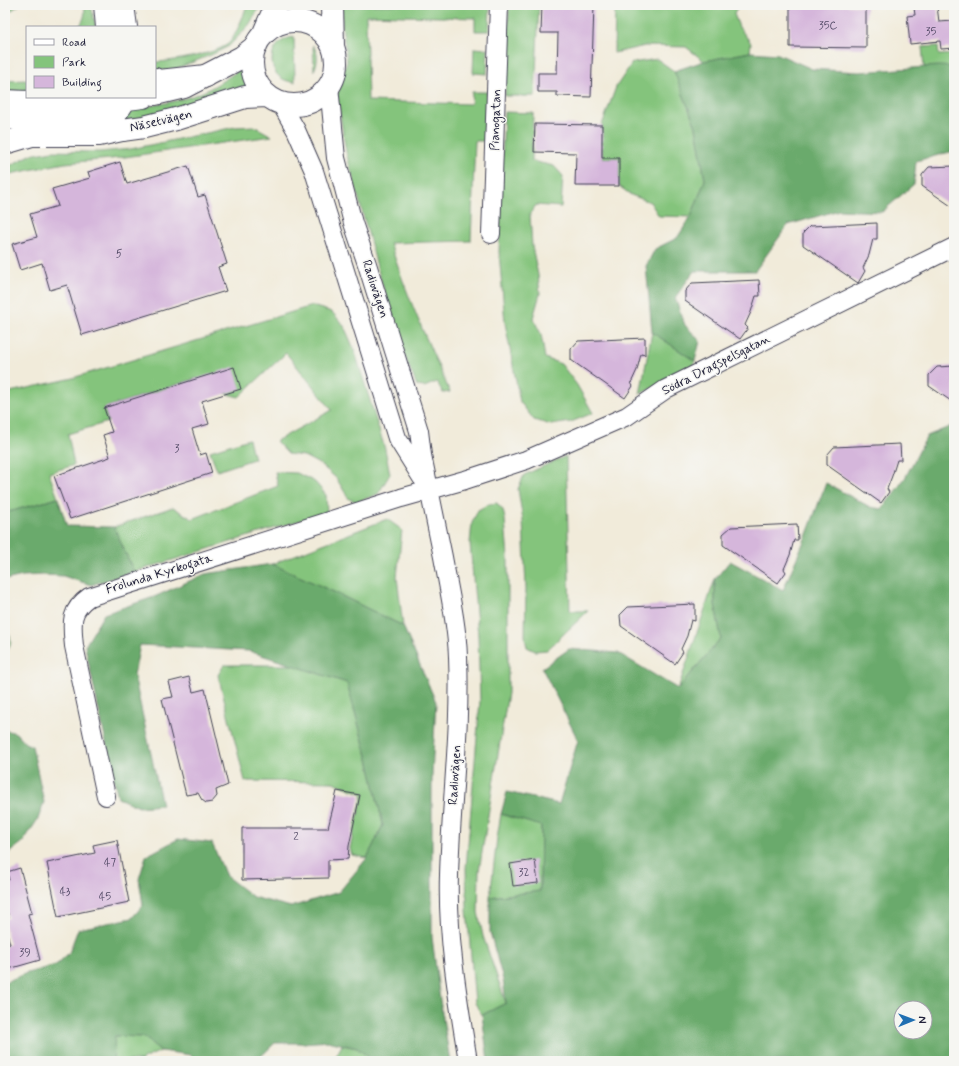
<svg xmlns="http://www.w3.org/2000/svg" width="959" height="1066" font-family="Mynerve,sans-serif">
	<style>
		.green { fill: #84c47c; stroke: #53735c }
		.forest { fill: #6baa6c; stroke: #466654; fill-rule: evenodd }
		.building { fill: #d5b6db }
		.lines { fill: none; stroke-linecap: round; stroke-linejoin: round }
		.minor-casing { stroke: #414053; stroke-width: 20 }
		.tertiary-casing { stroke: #414053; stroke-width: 24 }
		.trunk-casing { stroke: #414053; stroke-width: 24 }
		.minor { stroke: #fff; stroke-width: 18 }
		.tertiary { stroke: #fff; stroke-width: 22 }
		.trunk { stroke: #fff; stroke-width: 22 }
		.labels { text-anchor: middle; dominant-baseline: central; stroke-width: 3; stroke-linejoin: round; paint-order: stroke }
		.number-label { font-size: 11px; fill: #4f4763 }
		.street-label { font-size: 13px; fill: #22223b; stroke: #f6f6f2 }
	</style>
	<rect width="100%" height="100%" fill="#f6f6f2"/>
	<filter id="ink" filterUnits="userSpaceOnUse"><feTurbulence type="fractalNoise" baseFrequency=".025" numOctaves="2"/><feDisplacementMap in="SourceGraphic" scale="8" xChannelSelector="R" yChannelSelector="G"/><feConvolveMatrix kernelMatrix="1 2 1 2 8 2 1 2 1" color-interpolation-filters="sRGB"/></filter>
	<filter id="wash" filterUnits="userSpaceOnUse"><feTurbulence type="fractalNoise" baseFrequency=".012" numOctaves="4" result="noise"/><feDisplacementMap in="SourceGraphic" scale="16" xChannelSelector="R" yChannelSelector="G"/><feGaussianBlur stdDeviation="0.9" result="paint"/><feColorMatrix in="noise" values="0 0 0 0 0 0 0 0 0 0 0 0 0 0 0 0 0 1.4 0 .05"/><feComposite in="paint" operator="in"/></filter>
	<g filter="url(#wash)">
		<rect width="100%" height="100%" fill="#f1ebda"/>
		<path class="green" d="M5,5H19L8,13L5,18Z
			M84,5H91L96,27H79C84,20 86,13 84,5Z
			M247,5H261L249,25L229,46L211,55L170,71L155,70V62C170,62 221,53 230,42C236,35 244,14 247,5Z
			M342,5H490L489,31H475V18L366,15L368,101L471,104L472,92H487L485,141H475L471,241L390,243C406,294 428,343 450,392L443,393L437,382L424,387L417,386L400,345L378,270L346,152L337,96L347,61L342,26Z
			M509,5H539L535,96H505Z
			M615,5H739L734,14L739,27L751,43L750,52L704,61L686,47L645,46L614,53Z
			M294,37L295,82C265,82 264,40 294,37Z
			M313,45C319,55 318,61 314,71Z
			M938,46L939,55L954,54V67H924L922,47Z
			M474,48L488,49L487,74L473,73Z
			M657,59L674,71L696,127L705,180L691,217L659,216L650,202L631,195L619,186V158H602V125L616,87L632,63Z
			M247,65L249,77L253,88L178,109L118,123L126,110C154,105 182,102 207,90C221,83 234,73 247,65Z
			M27,80V94L5,93V81Z
			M504,112L533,113L532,161L554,166L563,176L561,207L536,205L530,214L532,246L538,275L540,294L533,318L541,334L545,358L561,364L577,385L593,413L571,422L551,425L534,420L520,402L505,323L499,252Z
			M254,126L272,136L111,159L65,163L5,175V162L9,166L30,155L52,151L99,152L131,149L235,127Z
			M312,306L332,312L344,326L354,349L385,449L390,474L378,494L357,502L349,499L336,478L321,465L304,456L288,454L276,441L332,410L286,353L239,397L223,393L208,378L195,379L104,408L108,422L68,434L74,465L49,473L58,498L5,513V393L69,379Z
			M652,332L695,361L691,369L640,394Z
			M249,439L254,459L217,471L210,451Z
			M566,456L570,611H588L547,650L535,651L527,647L525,638L526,588L523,521L518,489L524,475Z
			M275,472L297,473L315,482L326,495L327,512L134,572L114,527L173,507L192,519L278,486Z
			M497,503L503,510L505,519L508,558V693L479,871L478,912L483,936L506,1003L482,1015L475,1003L467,910L466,868L480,701L478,636L470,543L472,523L478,510L489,504Z
			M387,519L402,530L397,577L403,626L336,593L272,564Z
			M715,579V604L721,638L678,689Z
			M5,634L10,635L11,642L5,657Z
			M224,665H293L347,683L369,763L383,825L367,858L352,855L350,848L363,794L333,782L245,781L218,675Z
			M501,814L541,826L540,891L490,897L497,838Z
			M114,1036L144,1037L161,1051L143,1059L142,1061H113Z
			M342,1045L357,1048L374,1061H335V1058Z"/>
		<path class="forest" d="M750,52L778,54L812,69L859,72L939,66L954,67V151L916,161L914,184L882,212L839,210L788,225L755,271H694L675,298L685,325L700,341L695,361L652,332L646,266L655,249L677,238L691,217L705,180L696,127L674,71L704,61Z
			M954,425V1061H580L577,1058L573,1061H488L482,1015L506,1003L503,980L490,932V897L540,891L541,826L501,814L507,792L559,804L578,740L542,668L569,649L618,653L678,689L721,638L715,604V579L730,561L783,590L807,534L826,483L870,507L882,509L905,478L927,436ZM901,1008H925V1032H901Z
			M58,498L67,526L114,527L134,572L91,585L63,576L44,575L23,576L5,580V513Z
			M272,564L336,593L403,626L436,702L432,775V937L440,1000L450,1061H374L357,1048L328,1041L304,1043H275L256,1061H196L191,1055L161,1051L144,1037L115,1036L113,1061H48L44,1060L42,1061H5V982L27,973L56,965L69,953L78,929L132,918L143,905L139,879L146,856L178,839L212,843L226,876L253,897L291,907L339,892L367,858L383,825L369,763L347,683L249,651L140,645L134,675L162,805L139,807L118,798L85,646L104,614L154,597L205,574Z
			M5,730L16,733L25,743L32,746L44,802L38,819L23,842L5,856Z"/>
		<g id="blocks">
			<path class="building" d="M542,5H594L591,97L557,96V92H538V73H557L558,33H541Z
				M790,5L866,6V48L790,47Z
				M937,6L939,22L954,21V48L941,49L940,41L910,44L907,16L915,15L914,8Z
				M535,124L602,125V158H619V186H575L576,153L534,152Z
				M120,162L127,184L188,166L198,197L205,195L227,264L218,267L226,291L82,335L67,285L50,290L42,263L20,270L12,244L37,237L30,214L58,206L52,189L90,178L88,172Z
				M954,166V208L922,186V175L929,167Z
				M877,223V239H873L869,255L863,268L865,271L858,283L803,245V233L810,226Z
				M759,280L760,296H756L751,312L745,325L748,328L740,339L685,301V291L692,283Z
				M645,338V355L641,354L637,370L631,383L633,386L625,398L571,360V349L578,341Z
				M954,366V403L929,386V375L937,367Z
				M234,367L241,389L202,401L209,424L192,429L200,455L206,453L212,473L70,519L54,476L110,457L103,435L112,432L104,408Z
				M900,444L901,460H897L892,476L887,489L889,492L881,503L827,465V455L834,447Z
				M797,524L798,540H794L790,555L784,569L786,572L778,583L723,545V534L731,527Z
				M695,604V621L691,620L687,636L681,649L683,652L675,664L621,626L620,615L628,607Z
				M189,677L193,692L205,689L228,785L216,790L217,796L212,802L206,803L202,800L198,793L186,795L162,699L173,697L169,682Z
				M337,791L360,795L349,846L348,859L328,860V878L242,880V828H328Z
				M117,840L129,902L58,917L47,863L95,853L93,845Z
				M535,860L538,883L513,886L510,864Z
				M20,868L32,913L28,914L40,960L5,970V946L10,944L5,925V919L9,918L5,903V881L9,880L7,872Z"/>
		</g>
	</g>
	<g filter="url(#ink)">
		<use href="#blocks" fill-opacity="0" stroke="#414053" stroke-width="1"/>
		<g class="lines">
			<defs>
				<path id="minor" d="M329,86L336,158L353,223L367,264L419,431L422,455C429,489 436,523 443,557C449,590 457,624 458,657C461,730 451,802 449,875C447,937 458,1000 468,1061
					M280,102L296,130L314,171L397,438L422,478
					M491,234L499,5
					M106,796L74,646C72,624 69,611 89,597L401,498L465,480L526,460L627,416L666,389L954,247"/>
				<path id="tertiary" d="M332,5L333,46
					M252 63a42 42 0 1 1 84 0a42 42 0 1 1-84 0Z
					M263,35L276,5
					M155,94L184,87L242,57L256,46
					M5,101C53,103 95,104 143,97
					M5,118L76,122L92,128L122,130L144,127L176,119L245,97L268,96"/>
				<path id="trunk" d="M105,5L107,27
					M123,5L126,27
					M155,79L159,81L206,76
					M57,103L79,97
					M76,122C95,120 119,120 125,97
					M5,143L32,135H99L122,130"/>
			</defs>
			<use href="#minor" class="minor-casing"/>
			<use href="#tertiary" class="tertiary-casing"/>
			<use href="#trunk" class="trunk-casing"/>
			<use href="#minor" class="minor"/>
			<use href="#tertiary" class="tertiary"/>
			<use href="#trunk" class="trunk"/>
		</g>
	</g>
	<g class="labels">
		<g class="number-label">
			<text x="828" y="26">35C</text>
			<text x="931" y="32">35</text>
			<text x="119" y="254">5</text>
			<text x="177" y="449">3</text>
			<text x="296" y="837">2</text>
			<text x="110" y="863">47</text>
			<text x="524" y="873">32</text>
			<text x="65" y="892">43</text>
			<text x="105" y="897">45</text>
			<text x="25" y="953">39</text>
		</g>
		<g class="street-label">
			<text transform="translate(496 120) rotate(-88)">Pianogatan</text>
			<text transform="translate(161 121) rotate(-13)">Näsetvägen</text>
			<text transform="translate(375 289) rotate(72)">Radiovägen</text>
			<text transform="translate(716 365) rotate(-27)">Södra Dragspelsgatan</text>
			<text transform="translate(159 574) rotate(-17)">Frölunda Kyrkogata</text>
			<text transform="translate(455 775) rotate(-86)">Radiovägen</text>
		</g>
	</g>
	<rect width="959" height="1066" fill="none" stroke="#f6f6f2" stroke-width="20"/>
	<rect x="26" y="26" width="130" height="72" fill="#f6f6f2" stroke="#a1a1a9"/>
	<rect x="34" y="39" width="20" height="6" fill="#ffffff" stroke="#a1a1a9"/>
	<text x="62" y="46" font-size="12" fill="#22223b">Road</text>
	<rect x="34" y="56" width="20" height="12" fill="#84c47c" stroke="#a1a1a9"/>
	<text x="62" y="66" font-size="12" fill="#22223b">Park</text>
	<rect x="34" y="76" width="20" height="12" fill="#d5b6db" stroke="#a1a1a9"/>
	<text x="62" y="86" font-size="12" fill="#22223b">Building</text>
	<g transform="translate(913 1020) rotate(89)"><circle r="19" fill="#f6f6f2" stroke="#a1a1a9"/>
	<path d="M0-3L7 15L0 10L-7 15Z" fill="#1f6fb2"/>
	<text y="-6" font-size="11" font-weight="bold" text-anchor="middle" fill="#22223b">N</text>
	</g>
</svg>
